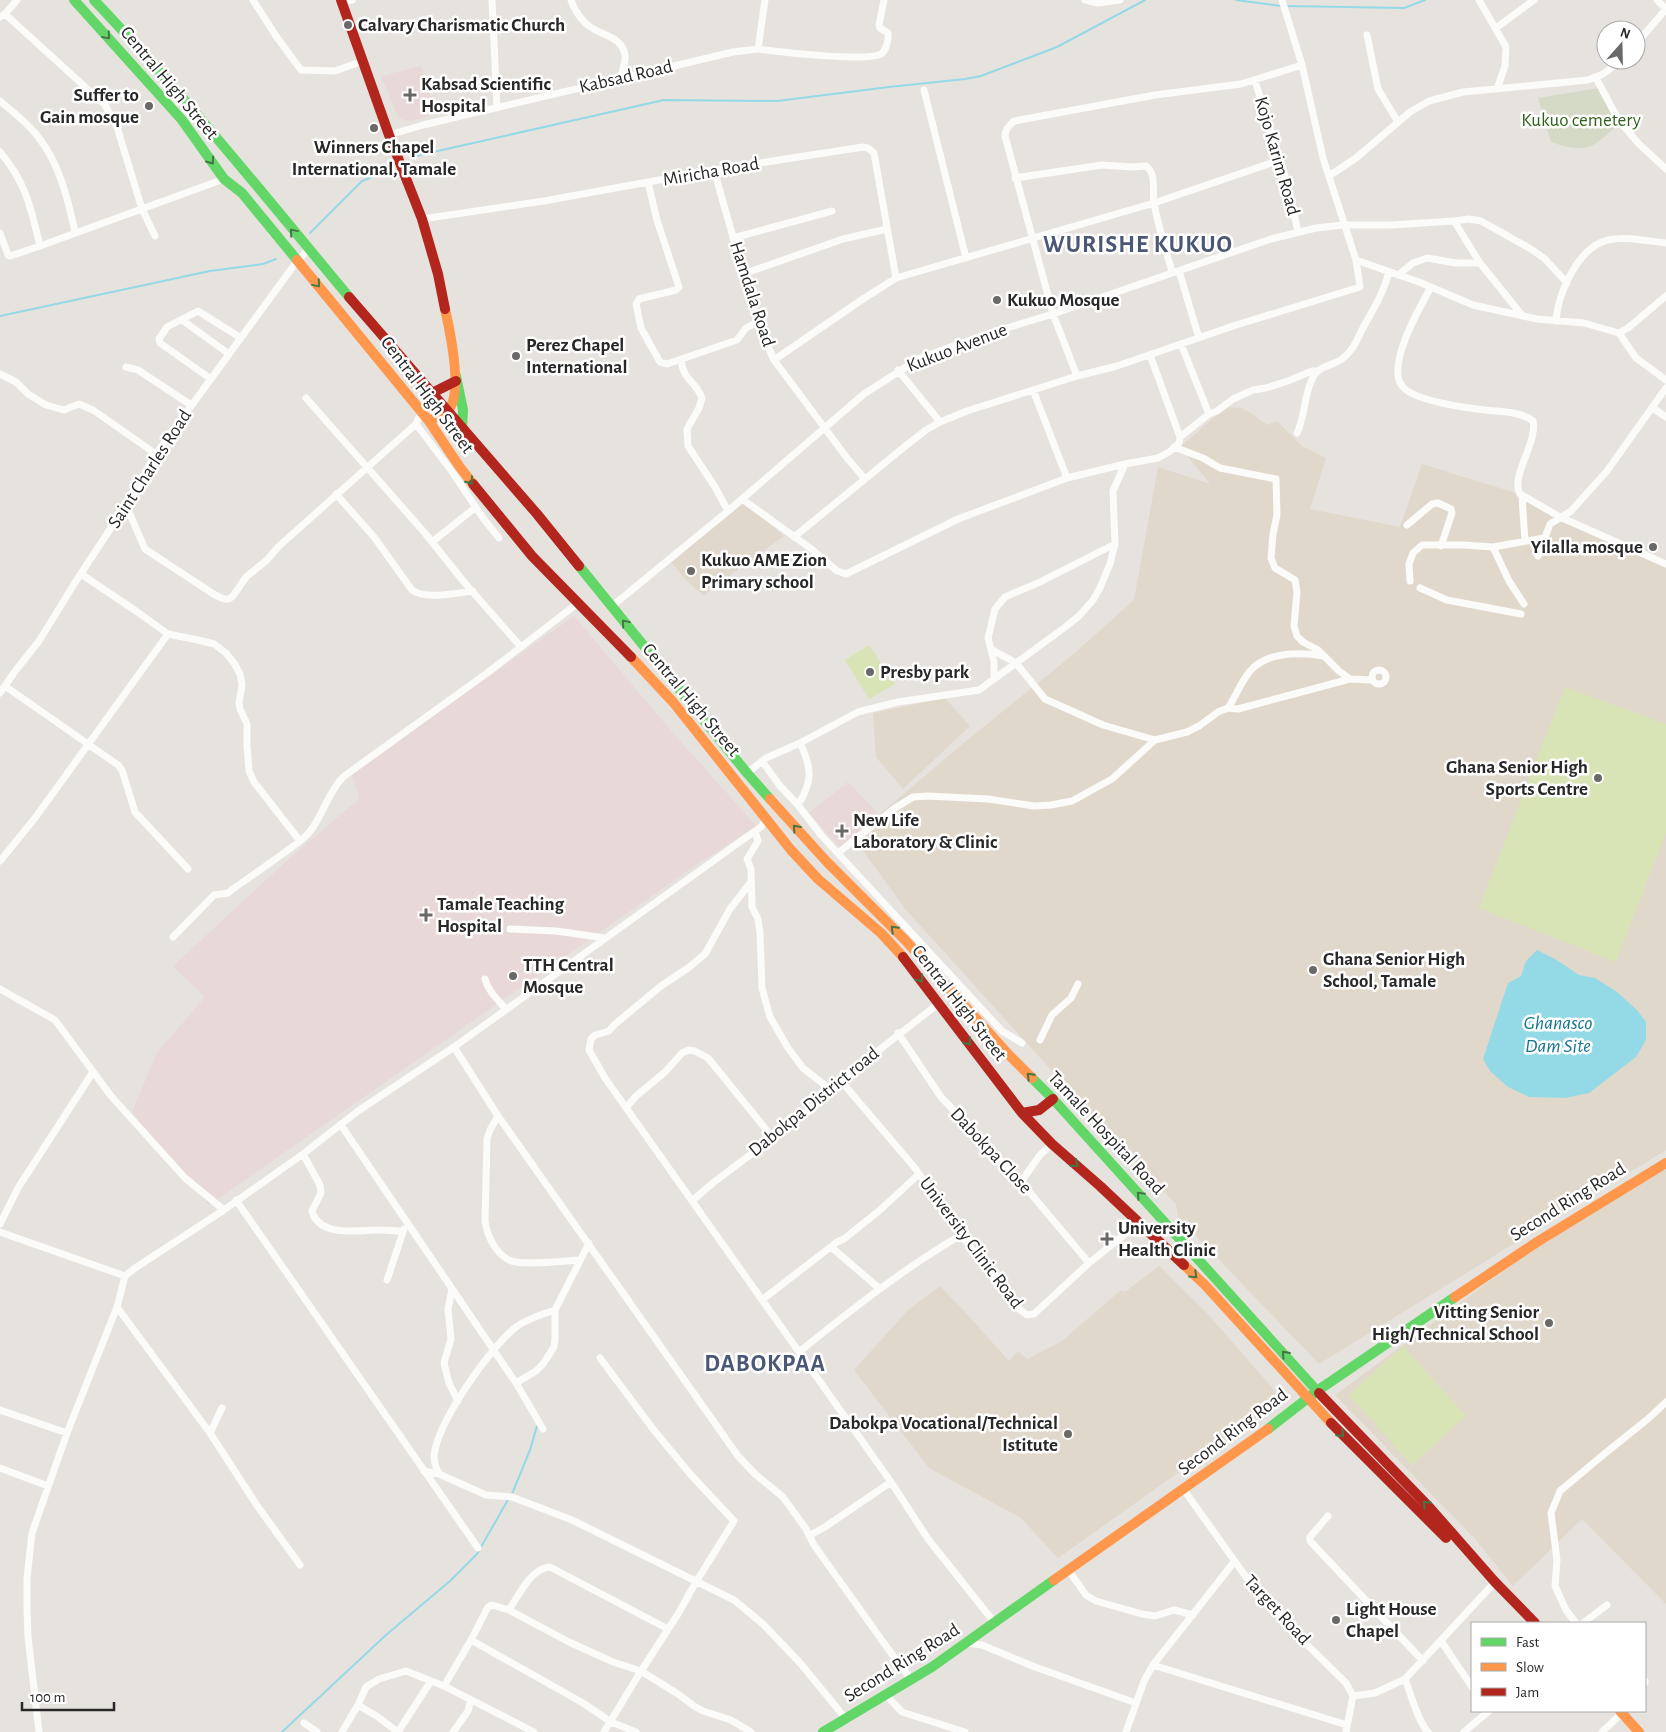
<svg xmlns="http://www.w3.org/2000/svg" width="1666" height="1732" font-family="'Alegreya Sans',sans-serif">
	<style>
		.education { fill: #e1d8cc }
		.medical { fill: #e8d8d8 }
		.cemetery { fill: #d4dac6 }
		.pitch { fill: #d8e4b6 }
		.water { fill: #94d9e6 }
		.lines { fill: none; stroke-linecap: round; stroke-linejoin: round }
		.stream { stroke: #94d9e6; stroke-width: 2 }
		.street { stroke: #fbfbfa; stroke-width: 7 }
		.fast { stroke: #63d668; stroke-width: 10 }
		.slow { stroke: #ff974d; stroke-width: 10 }
		.jam { stroke: #b3261e; stroke-width: 10 }
		.oneway { stroke: #437645 }
		.poi-dot { fill: #6a6968; stroke: #fff; stroke-width: 2 }
		.labels { text-anchor: middle; dominant-baseline: central; stroke-width: 5; stroke-linejoin: round; paint-order: stroke }
		.poi-label { font-size: 19px; font-weight: bold; fill: #282828; stroke: #fff; text-anchor: start }
		.street-label { font-size: 19px; fill: #282828; stroke: #fff }
		.park-label { font-size: 19px; fill: #31621c; stroke: #fff }
		.water-label { font-size: 20px; font-style: italic; fill: #127392; stroke: #fff }
		.district-label { font-size: 24px; font-weight: bold; letter-spacing: 1px; fill: #4b5777; stroke: #fff }
	</style>
	<rect width="100%" height="100%" fill="#e6e2de"/>
	<path class="education" d="M1226,407L1242,408L1254,415L1267,425L1277,421L1302,446L1326,458L1310,509L1400,527L1422,464L1516,493L1558,518L1666,564V1150L1319,1364L1178,1217L1176,1204L1123,1149L906,910L853,837L965,742L1070,657L1134,600L1158,467L1210,484L1180,447Z
		M744,503L784,536L713,588L704,596L685,579L671,562Z
		M945,698L970,726L903,789L876,757L873,713Z
		M1666,1166V1604L1582,1519L1513,1586L1475,1539L1335,1395L1529,1252Z
		M1159,1266L1207,1313L1282,1399L1058,1558L1021,1518L929,1468L854,1370L908,1310L940,1286L966,1313L1009,1361L1018,1351L1027,1359L1062,1341L1121,1290L1125,1292Z"/>
	<path class="medical" d="M421,66L437,113L412,121H406L398,117L381,76Z
		M574,616L666,725L756,826L696,865L209,1205L132,1112L157,1053L205,997L173,966L290,858L360,798L349,768L445,708Z
		M848,782L878,814L840,847L809,813Z"/>
	<path class="cemetery" d="M1599,88L1618,124C1592,149 1587,154 1551,142L1538,98Z"/>
	<path class="pitch" d="M869,645L895,684L869,699L845,660Z
		M1565,687L1666,724V832L1616,962L1479,908Z
		M1403,1346L1466,1416L1412,1465L1349,1395Z"/>
	<path class="water" d="M1537,950L1555,959L1579,975L1595,978L1617,992L1637,1010L1646,1022V1040L1636,1057L1589,1093L1565,1098L1529,1097L1508,1087L1490,1071L1483,1059L1508,983L1521,976L1526,961Z"/>
	<g class="lines">
		<path class="stream" d="M1236,0L1281,6
			M1286,6L1404,8L1425,0
			M411,157L664,100L777,101L889,87L965,79L981,76L1057,47L1145,0
			M310,233L362,181L382,173
			M0,316L210,271L263,264L276,259
			M512,1494L530,1450L537,1426
			M282,1732L386,1635L450,1581L477,1554L509,1498"/>
		<path class="street" d="M253,0L276,36L301,70L335,71L363,61
			M492,0L497,108
			M571,0C574,10 583,23 592,28C604,36 622,37 625,55C626,61 622,71 621,78
			M1085,0L1098,3L1120,0
			M1479,0L1506,47L1505,66L1497,89
			M1657,0L1666,9
			M342,2L352,0
			M5,14L105,105L117,127L142,209L155,236
			M0,17L5,14L17,0
			M1496,28L1534,0
			M1367,35L1378,89L1398,122
			M1636,44L1666,9
			M758,49C778,52 866,62 881,54C886,51 889,39 888,33L880,28L879,25L884,0
			M1596,78L1619,121L1639,144L1666,169
			M1255,81L1287,182L1298,232
			M924,90L966,258
			M0,101C13,112 29,124 39,138C60,165 68,200 75,232
			M389,135L423,125L733,52L758,49L765,0
			M0,152C26,182 31,209 40,246
			M714,170L757,322L774,360L847,458L865,479
			M1329,176L1356,158L1410,112L1429,101L1463,92L1588,80L1603,74L1622,60
			M1015,178L1102,165L1132,167L1146,166C1157,174 1152,190 1154,203C1158,226 1166,250 1172,272
			M648,182L657,220L679,287L676,290L639,299L636,304L641,328L660,362L667,364L737,340L746,328L757,322
			M422,219L544,201L714,170L863,147L868,148L874,153L896,278
			M1454,221L1480,263L1521,314
			M0,233L8,255L10,256L40,246L224,179
			M733,238L832,211
			M1356,260L1419,282L1473,305L1537,319L1584,323L1619,333L1636,358L1666,380
			M1179,271L1199,338
			M743,274L843,239L887,229
			M1398,275L1413,263L1427,258L1456,263H1480
			M1431,287C1420,307 1386,365 1402,386C1413,401 1467,408 1485,410C1501,412 1520,411 1533,421C1538,442 1510,477 1520,494L1560,517L1666,564
			M182,320L229,354
			M1556,321C1558,293 1578,247 1608,240C1625,236 1648,241 1666,243
			M1619,333L1628,328L1666,296
			M1181,344L1209,414
			M1150,355L1180,437
			M681,360C684,382 695,380 702,398L699,408L687,429L688,446L715,487L728,511
			M774,360L860,301L896,278L1154,203L1280,160
			M126,367L138,370L191,405
			M898,370L940,422L967,411L1077,376L1117,366L1236,325L1360,287L1356,260L1323,158L1302,65L1282,0
			M0,374L16,382L28,394L46,405L64,410L79,404L93,410L156,454
			M1077,376L1053,314L1005,136C1005,129 1009,126 1014,121L1155,95L1241,84L1302,65
			M211,379L160,343L159,339L167,327L198,311L241,338
			M1033,390L1067,478
			M306,398L424,532L464,582L521,647
			M1653,408L1666,417
			M416,424L453,473L483,518L499,538
			M1297,433C1306,416 1304,384 1318,371C1324,366 1335,364 1342,359C1355,349 1358,337 1365,324C1375,307 1384,291 1389,272
			M1174,447L1203,458L1220,468L1276,479L1277,515L1273,534L1271,558L1275,568L1295,580L1297,592L1294,626L1297,636L1303,642L1318,650L1339,671L1350,679
			M336,494L374,537L412,590C425,600 456,593 473,591
			M1522,497L1525,541
			M742,499L810,548L837,571L846,574L958,519L1067,478L1125,464L1158,458L1169,452L1179,443L1180,437L1209,414L1217,411L1233,399L1253,390L1266,388L1288,381L1312,371H1318
			M126,505L145,549L215,595L224,599H229L233,596L246,577L267,560L278,547L416,424L421,412
			M1407,525L1432,504L1438,503L1451,509L1452,513L1441,546
			M794,537L903,448L926,430L940,422
			M432,542L476,507
			M1493,547L1509,581L1524,604
			M1538,556L1550,524L1571,511L1607,471L1666,388
			M81,574L136,611L168,634L198,640L214,644L226,653L234,663L240,674L242,685L239,703L240,709L247,724V745L249,771L254,782L300,841
			M1410,581L1409,564L1413,553L1422,545H1464L1493,547L1544,538
			M1420,588L1447,600L1521,614
			M611,607L728,511L864,394L920,358L987,334L1053,314L1271,239L1316,228L1343,225H1391L1454,221L1469,219L1481,221L1531,249L1545,259L1567,283
			M991,649L1016,663L1045,699L1103,725L1155,740
			M1372 677a7 7 0 1 1 14 0a7 7 0 1 1-14 0Z
			M994,679V662L988,638L995,609L1005,597L1040,582L1115,544
			M5,686L118,765L122,770L135,812L188,869
			M0,693L16,670L39,641L76,581L126,505L156,454L284,279L297,261L308,250
			M1228,708C1236,696 1241,682 1250,671C1268,651 1300,652 1324,656
			M762,761L780,786L798,805L821,835L1002,1031L1022,1043
			M747,773L766,758L800,743L858,712L898,702L979,690L1064,628L1079,616L1093,600L1099,590L1110,564L1115,544L1113,491L1125,464
			M798,805C813,781 812,768 800,743
			M755,831L758,841L747,859L751,869L752,907L758,919L760,933L762,988L770,1017L788,1048L803,1068L831,1090
			M838,853L895,808L913,797L927,796L988,799L1034,806L1051,805L1072,801L1112,779L1155,740L1187,732L1199,726L1218,712L1228,708L1238,709L1350,679L1372,680
			M0,861L35,818L168,634
			M751,882L730,909L705,954L688,968L661,986L614,1025L609,1031L595,1035L591,1039L589,1050L605,1078L891,1482L928,1539L994,1622
			M510,929L556,931L605,938
			M173,937L214,895L228,893L233,889C250,877 267,865 284,853C293,846 304,840 311,830C324,813 327,794 343,777L487,673L578,603
			M485,979C488,991 497,999 506,1009
			M0,989L55,1020L111,1096L185,1178L224,1210
			M898,1033L941,1097L1021,1182L1089,1263
			M1040,1040L1052,1015L1071,998L1078,984
			M454,1047L498,1116L738,1456L755,1474L783,1497L806,1529L814,1545L891,1653L911,1679
			M841,1081L915,1168L961,1235L1019,1309L1027,1315L1034,1314L1089,1263L1139,1223
			M626,1108L635,1097L665,1072L682,1053L689,1050L695,1051L708,1058L773,1138
			M498,1116L490,1130L487,1139L485,1221C487,1235 495,1253 509,1260C520,1266 564,1261 579,1260
			M341,1125L516,1383L543,1429
			M303,1154L320,1185L321,1193L312,1211C319,1238 359,1230 379,1230C387,1230 395,1231 403,1231
			M1021,1182L1040,1155L1052,1144
			M236,1200L478,1548
			M692,1201L714,1182L806,1113L865,1061L938,1004
			M0,1224L18,1188L93,1072
			M0,1232L125,1276
			M831,1247L880,1289
			M387,1280L404,1229
			M452,1289L448,1309L451,1339L444,1363L449,1383L458,1401
			M762,1300L837,1242L844,1239L880,1210L919,1174
			M117,1307L210,1433L258,1507L300,1565
			M799,1352C851,1310 903,1269 961,1235
			M600,1358L653,1429L691,1475L734,1521L696,1582L678,1614L641,1671L604,1732
			M516,1383L536,1371L543,1364L554,1347L555,1338V1310L589,1243
			M0,1410L67,1433
			M210,1433L222,1408
			M0,1468L48,1486
			M424,1471L439,1474L486,1495L512,1497L572,1520L734,1600L763,1624L801,1664L846,1719
			M439,1474C436,1468 434,1462 434,1456C437,1423 490,1347 516,1327C527,1319 542,1314 555,1310
			M1184,1490L1256,1591L1283,1621L1346,1683L1353,1696L1346,1732
			M1328,1516L1310,1537V1541L1423,1661
			M809,1536L825,1527L891,1482
			M1069,1571L1086,1595L1096,1601L1142,1614L1155,1616L1174,1610L1193,1615
			M509,1610C519,1595 531,1568 550,1567L668,1629
			M1576,1623L1566,1610L1555,1586L1557,1560L1551,1513L1560,1491L1603,1455L1649,1418L1666,1402
			M1583,1623L1607,1605
			M471,1640L583,1703L611,1722L636,1732
			M1441,1641L1472,1687
			M968,1643L982,1645L1035,1667L1136,1703
			M1153,1665L1347,1725
			M1405,1679C1411,1694 1418,1722 1428,1732
			M1645,1681V1682
			M444,1686L471,1640L488,1607L492,1605L509,1610L569,1642L613,1662L641,1671L678,1694L694,1706L703,1711L731,1720L751,1732
			M886,1695L902,1712L965,1732
			M1353,1696L1375,1693L1405,1679L1495,1582
			M358,1705L366,1687L379,1679L406,1671L444,1686L534,1732
			M304,1723L317,1732
			M39,1732L28,1637L27,1610V1578L32,1533L67,1433L117,1307L125,1276L135,1268L224,1210L303,1154L358,1111L454,1047L762,826L766,819
			M342,1732L358,1705L378,1717L398,1732
			M398,1732L431,1681
			M453,1732L468,1711L471,1700
			M1126,1732L1144,1681L1153,1665L1234,1562
			M1464,1732L1489,1711
			M1602,1732L1622,1713"/>
		<path class="fast" d="M74,0L182,120L224,179L242,193L297,260
			M94,0C184,95 265,196 349,297
			M456,376L463,410L462,429
			M579,566L747,773L770,799
			M1032,1078L1053,1099L1319,1393
			M1268,1429L1317,1391L1455,1297
			M823,1732L932,1667L1054,1580"/>
		<path class="slow" d="M297,260L429,421L459,466L473,484
			M429,421C434,418 442,416 447,412C464,395 450,331 445,309
			M631,657L673,702L791,850L818,879L881,933L903,957
			M770,799L827,862L906,941L1009,1055L1032,1078
			M1184,1265L1205,1285L1331,1423
			M1455,1297L1537,1242L1666,1163
			M1054,1580L1268,1429
			M1620,1711L1639,1732"/>
		<path class="jam" d="M341,0L389,135L422,219L438,274L445,309
			M349,297L537,514L579,566
			M430,394L456,381
			M473,484L532,556L631,657
			M903,957L1022,1113L1052,1144L1100,1186L1184,1265
			M1022,1113L1039,1110L1053,1099
			M1319,1393L1430,1508L1495,1582L1535,1623
			M1331,1423L1446,1538"/>
	</g>
	<defs><path id="oneway-chevron" d="M-2-3.5L2.5 0L-2 3.5" fill="none" stroke-width="1.6" stroke-linecap="round" stroke-linejoin="round" transform="scale(1.25)"/></defs>
	<g class="oneway">
		<use href="#oneway-chevron" transform="translate(107 36) rotate(49)"/>
		<use href="#oneway-chevron" transform="translate(211 161) rotate(54)"/>
		<use href="#oneway-chevron" transform="translate(293 232) rotate(-130)"/>
		<use href="#oneway-chevron" transform="translate(317 284) rotate(50)"/>
		<use href="#oneway-chevron" transform="translate(470 481) rotate(52)"/>
		<use href="#oneway-chevron" transform="translate(625 623) rotate(-130)"/>
		<use href="#oneway-chevron" transform="translate(796 828) rotate(-132)"/>
		<use href="#oneway-chevron" transform="translate(894 929) rotate(-135)"/>
		<use href="#oneway-chevron" transform="translate(920 979) rotate(53)"/>
		<use href="#oneway-chevron" transform="translate(968 1042) rotate(53)"/>
		<use href="#oneway-chevron" transform="translate(1030 1076) rotate(-135)"/>
		<use href="#oneway-chevron" transform="translate(1075 1164) rotate(41)"/>
		<use href="#oneway-chevron" transform="translate(1140 1195) rotate(-133)"/>
		<use href="#oneway-chevron" transform="translate(1194 1275) rotate(44)"/>
		<use href="#oneway-chevron" transform="translate(1285 1354) rotate(-132)"/>
		<use href="#oneway-chevron" transform="translate(1341 1434) rotate(46)"/>
		<use href="#oneway-chevron" transform="translate(1426 1504) rotate(-133)"/>
	</g>
	<g class="poi-dot">
		<circle cx="348" cy="25" r="5"/>
		<path d="M407.5 87.5h5v5h5v5h-5v5h-5v-5h-5v-5h5z"/>
		<circle cx="149" cy="106" r="5"/>
		<circle cx="374" cy="128" r="5"/>
		<circle cx="997" cy="300" r="5"/>
		<circle cx="516" cy="356" r="5"/>
		<circle cx="1653" cy="547" r="5"/>
		<circle cx="691" cy="571" r="5"/>
		<circle cx="870" cy="672" r="5"/>
		<circle cx="1598" cy="778" r="5"/>
		<path d="M839.5 823.5h5v5h5v5h-5v5h-5v-5h-5v-5h5z"/>
		<path d="M423.5 907.5h5v5h5v5h-5v5h-5v-5h-5v-5h5z"/>
		<circle cx="1313" cy="970" r="5"/>
		<circle cx="513" cy="976" r="5"/>
		<path d="M1104.5 1231.5h5v5h5v5h-5v5h-5v-5h-5v-5h5z"/>
		<circle cx="1549" cy="1323" r="5"/>
		<circle cx="1068" cy="1434" r="5"/>
		<circle cx="1336" cy="1620" r="5"/>
	</g>
	<g class="labels">
		<g class="poi-label">
			<text x="358" y="25">Calvary Charismatic Church</text>
			<text x="421" y="84">Kabsad Scientific<tspan x="421" dy="22">Hospital</tspan></text>
			<text x="139" y="95" text-anchor="end">Suffer to<tspan x="139" dy="22">Gain mosque</tspan></text>
			<text x="374" y="147" text-anchor="middle">Winners Chapel<tspan x="374" dy="22">International, Tamale</tspan></text>
			<text x="1007" y="300">Kukuo Mosque</text>
			<text x="526" y="345">Perez Chapel<tspan x="526" dy="22">International</tspan></text>
			<text x="1643" y="547" text-anchor="end">Yilalla mosque</text>
			<text x="701" y="560">Kukuo AME Zion<tspan x="701" dy="22">Primary school</tspan></text>
			<text x="880" y="672">Presby park</text>
			<text x="1588" y="767" text-anchor="end">Ghana Senior High<tspan x="1588" dy="22">Sports Centre</tspan></text>
			<text x="853" y="820">New Life<tspan x="853" dy="22">Laboratory &amp; Clinic</tspan></text>
			<text x="437" y="904">Tamale Teaching<tspan x="437" dy="22">Hospital</tspan></text>
			<text x="1323" y="959">Ghana Senior High<tspan x="1323" dy="22">School, Tamale</tspan></text>
			<text x="523" y="965">TTH Central<tspan x="523" dy="22">Mosque</tspan></text>
			<text x="1118" y="1228">University<tspan x="1118" dy="22">Health Clinic</tspan></text>
			<text x="1539" y="1312" text-anchor="end">Vitting Senior<tspan x="1539" dy="22">High/Technical School</tspan></text>
			<text x="1058" y="1423" text-anchor="end">Dabokpa Vocational/Technical<tspan x="1058" dy="22">Istitute</tspan></text>
			<text x="1346" y="1609">Light House<tspan x="1346" dy="22">Chapel</tspan></text>
		</g>
		<g class="street-label">
			<text transform="translate(626 77) rotate(-13)">Kabsad Road</text>
			<text transform="translate(169 83) rotate(50)">Central High Street</text>
			<text transform="translate(1277 156) rotate(74)">Kojo Karim Road</text>
			<text transform="translate(711 172) rotate(-10)">Miricha Road</text>
			<text transform="translate(752 294) rotate(72)">Hamdala Road</text>
			<text transform="translate(957 348) rotate(-21)">Kukuo Avenue</text>
			<text transform="translate(427 395) rotate(53)">Central High Street</text>
			<text transform="translate(150 469) rotate(-57)">Saint Charles Road</text>
			<text transform="translate(691 700) rotate(50)">Central High Street</text>
			<text transform="translate(959 1003) rotate(52)">Central High Street</text>
			<text transform="translate(814 1102) rotate(-39)">Dabokpa District road</text>
			<text transform="translate(1106 1133) rotate(47)">Tamale Hospital Road</text>
			<text transform="translate(991 1151) rotate(47)">Dabokpa Close</text>
			<text transform="translate(1568 1202) rotate(-32)">Second Ring Road</text>
			<text transform="translate(971 1243) rotate(53)">University Clinic Road</text>
			<text transform="translate(1233 1432) rotate(-37)">Second Ring Road</text>
			<text transform="translate(1277 1610) rotate(47)">Target Road</text>
			<text transform="translate(902 1663) rotate(-32)">Second Ring Road</text>
		</g>
		<g class="park-label">
			<text x="1581" y="120">Kukuo cemetery</text>
		</g>
		<g class="water-label">
			<text x="1558" y="1023">Ghanasco<tspan x="1558" dy="23">Dam Site</tspan></text>
		</g>
		<g class="district-label">
			<text x="1138" y="245">WURISHE KUKUO</text>
			<text x="765" y="1364">DABOKPAA</text>
		</g>
	</g>
	<rect x="1471" y="1622" width="175" height="90" fill="#ffffff" stroke="#a9a9a9"/>
	<rect x="1481" y="1638" width="25" height="8" fill="#63d668" stroke="#a9a9a9"/>
	<text x="1516" y="1647" font-size="15" fill="#282828">Fast</text>
	<rect x="1481" y="1663" width="25" height="8" fill="#ff974d" stroke="#a9a9a9"/>
	<text x="1516" y="1672" font-size="15" fill="#282828">Slow</text>
	<rect x="1481" y="1688" width="25" height="8" fill="#b3261e" stroke="#a9a9a9"/>
	<text x="1516" y="1697" font-size="15" fill="#282828">Jam</text>
	<g transform="translate(1621 45) rotate(20)"><circle r="24" fill="#ffffff" stroke="#a9a9a9"/>
	<path d="M0-4L9 19L0 12L-9 19Z" fill="#6a6968"/>
	<text y="-8" font-size="14" font-weight="bold" text-anchor="middle" fill="#282828">N</text>
	</g>
	<path d="M22 1702v8h92v-8" fill="none" stroke="#282828" stroke-width="2.5"/>
	<text x="30" y="1702" font-size="15" fill="#282828" stroke="#ffffff" stroke-width="4" paint-order="stroke">100 m</text>
</svg>
